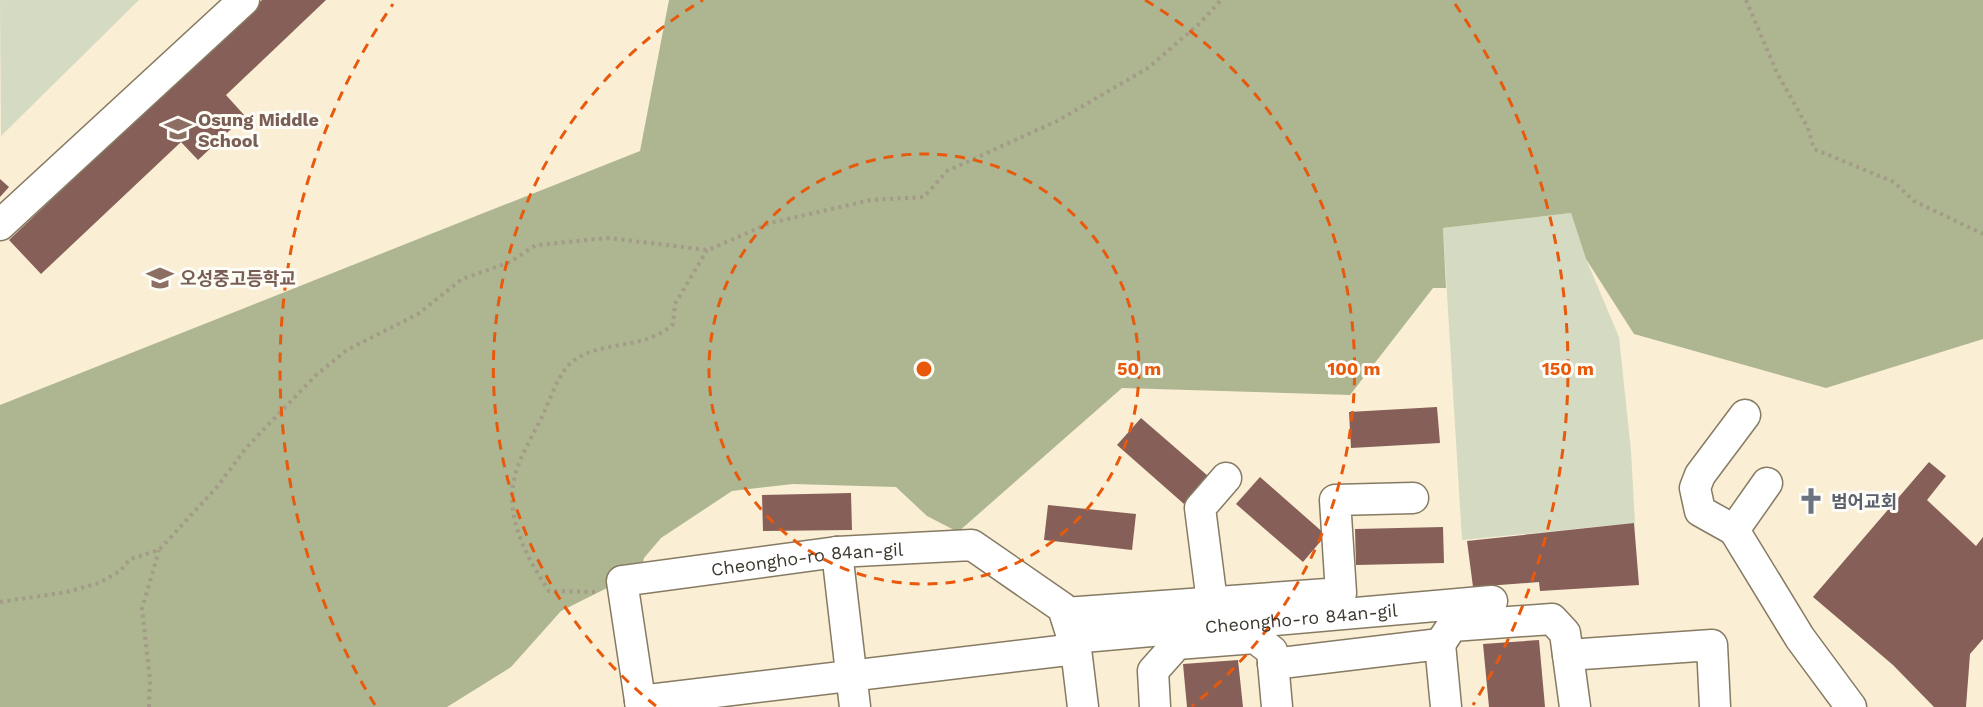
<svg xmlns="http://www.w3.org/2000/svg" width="1983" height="707" font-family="'Work Sans','Noto Sans KR',sans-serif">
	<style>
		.green { fill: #d5dbc2 }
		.forest { fill: #adb691 }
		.building { fill: #865f58 }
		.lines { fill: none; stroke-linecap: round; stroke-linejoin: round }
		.minor-casing { stroke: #867a63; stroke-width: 33 }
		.path { stroke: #a39a87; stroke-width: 4; stroke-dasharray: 3 4.5; stroke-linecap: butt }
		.minor { stroke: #fff; stroke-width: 30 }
		.ring { fill: none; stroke: #e8590c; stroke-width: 3; stroke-dasharray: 10 8 }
		.labels { text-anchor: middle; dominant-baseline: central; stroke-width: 6; stroke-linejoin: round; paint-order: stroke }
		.education-label { font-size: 18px; font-weight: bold; fill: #785e54; stroke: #fefcf7; text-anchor: start }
		.worship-label { font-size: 18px; font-weight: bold; fill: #5b616d; stroke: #fefcf7; text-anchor: start }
		.street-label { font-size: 18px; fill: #3c372d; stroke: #fefcf7 }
		.centre { fill: #e8590c; stroke: #fefcf7; stroke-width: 3 }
		.ring-label { font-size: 18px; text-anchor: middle; font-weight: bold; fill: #e8590c; stroke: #fefcf7; stroke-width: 6; stroke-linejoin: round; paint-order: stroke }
	</style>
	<rect width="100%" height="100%" fill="#faeed4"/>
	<path class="green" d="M0,0H139L1,136Z
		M1571,213L1586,259L1619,337L1631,451L1635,523L1462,540L1443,228Z"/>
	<path class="forest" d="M669,0H1983V339L1826,388L1634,334L1586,259L1571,213L1443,228L1446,288H1433L1350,395L1122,388L958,532L927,516L896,487L793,484L732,491L661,538L644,558L641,571L561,611L511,667L447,707H0V405L640,151Z"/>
	<path class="building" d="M262,0H326L226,95L245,116L198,160L181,142L41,274L9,240Z
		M0,179L9,187L0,197Z
		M1437,407L1440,443L1351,448L1349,412Z
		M1141,418L1208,476L1184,504L1117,445Z
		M1929,462L1946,476L1927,500L1976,546L1983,537V639L1970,654L1966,707H1934L1893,665L1813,597Z
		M1260,477L1326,535L1303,562L1236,504Z
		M851,493L852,530L763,531L762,495Z
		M1048,505L1136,514L1132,550L1044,540Z
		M1634,523L1639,585L1540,591L1539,582L1473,587L1467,541Z
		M1443,527L1444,563L1356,565L1355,529Z
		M1539,640L1545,707H1489L1483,644Z
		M1238,660L1243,707H1187L1183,664Z"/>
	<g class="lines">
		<defs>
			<g id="minor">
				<path d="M0,225L244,0"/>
				<path d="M1767,483L1734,530L1800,638L1851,707"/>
				<path d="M1734,530L1700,511L1695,488L1700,475L1745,415"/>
				<path d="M837,552L855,707"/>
				<path d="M1212,602L1200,508L1226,478"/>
				<path d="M1065,613L1341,593L1335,500L1413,498"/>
				<path id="s1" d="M1072,638L1492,601"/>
				<path d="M1440,644L1452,626L1552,619L1565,633L1575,707"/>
				<path d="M1568,655L1712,645L1715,707"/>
				<path d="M1273,664L1440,644L1446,707"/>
				<path d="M640,701L1076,649"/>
				<path id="s2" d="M641,707L622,581L837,552L972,545L1063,608L1076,649L1083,707"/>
				<path d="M1155,707L1153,671L1177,644L1255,638L1272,651L1277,707"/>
			</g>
		</defs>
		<use href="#minor" class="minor-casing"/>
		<path class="path" d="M1746,0L1777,73L1808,128L1814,149L1894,182L1914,201L1983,234
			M595,592L549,591C527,558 504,517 515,476C520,454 536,431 545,410C553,393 560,369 576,359C605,340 645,350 673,324L675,304L707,250
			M0,602L67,592L99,583L120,571L130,559L159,550L217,487L246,448L316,375L347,350L418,314L462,279L510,262L536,245L608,238L708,250L770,223L871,200L924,197L947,171L1057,121L1148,68L1200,23L1221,0
			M149,707L150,680L142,609L159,550"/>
		<use href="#minor" class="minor"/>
	</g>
	<g class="ring">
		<circle cx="924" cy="369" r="215"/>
		<path d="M656 706A430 430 0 0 1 703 0M1145 0A430 430 0 0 1 1192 706"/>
		<path d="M375 705A644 644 0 0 1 393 4M1455 4A644 644 0 0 1 1473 705"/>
	</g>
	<defs>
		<symbol id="school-bare" viewBox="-9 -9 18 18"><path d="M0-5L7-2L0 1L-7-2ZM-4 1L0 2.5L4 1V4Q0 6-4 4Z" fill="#8d6e63" stroke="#fefcf7" stroke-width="2.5" paint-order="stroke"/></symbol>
		<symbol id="church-bare" viewBox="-9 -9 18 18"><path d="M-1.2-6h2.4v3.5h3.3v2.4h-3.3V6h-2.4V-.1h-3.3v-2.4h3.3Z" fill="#6b7280" stroke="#fefcf7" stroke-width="2.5" paint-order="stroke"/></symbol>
	</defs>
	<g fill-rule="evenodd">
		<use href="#school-bare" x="159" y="110" width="38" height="38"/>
		<use href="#school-bare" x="141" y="259" width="38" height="38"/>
		<use href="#church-bare" x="1792" y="482" width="38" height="38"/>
	</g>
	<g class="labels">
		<g class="education-label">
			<text x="198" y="119">Osung Middle<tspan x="198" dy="21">School</tspan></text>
			<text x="180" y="278">오성중고등학교</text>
		</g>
		<g class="worship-label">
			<text x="1831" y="501">범어교회</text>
		</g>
		<g class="street-label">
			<text stroke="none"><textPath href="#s2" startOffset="314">Cheongho-ro 84an-gil</textPath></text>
			<text stroke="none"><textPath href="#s1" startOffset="230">Cheongho-ro 84an-gil</textPath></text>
		</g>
	</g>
	<circle cx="924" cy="369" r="9" class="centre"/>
	<g class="ring-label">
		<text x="1139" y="375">50 m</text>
		<text x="1354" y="375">100 m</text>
		<text x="1568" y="375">150 m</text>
	</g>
</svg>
